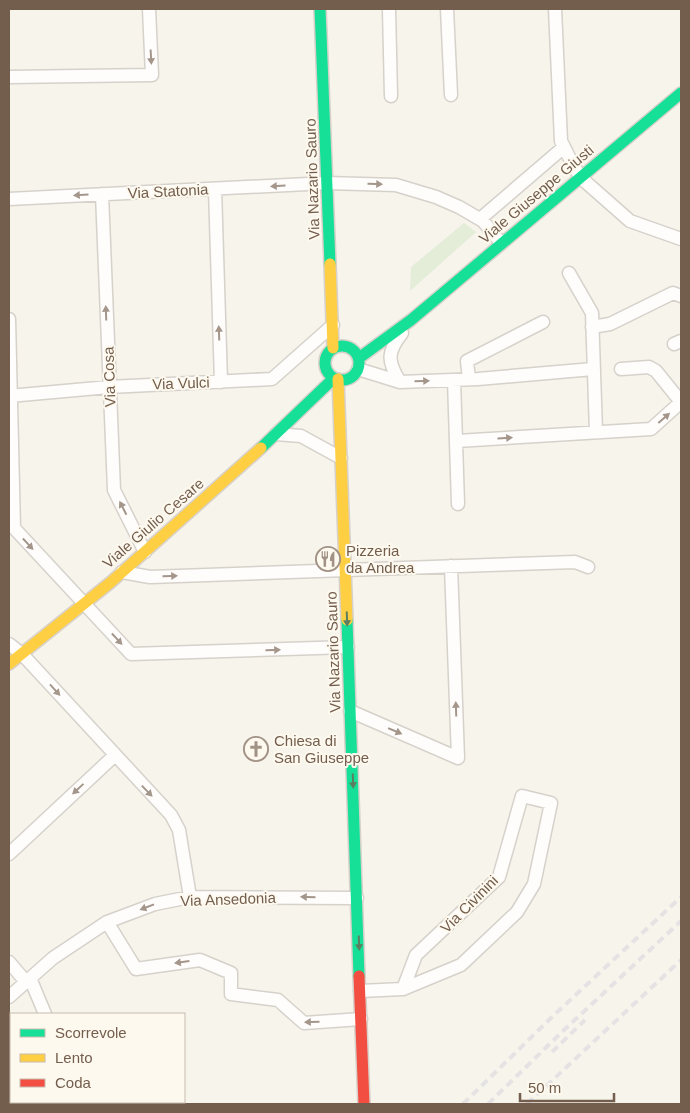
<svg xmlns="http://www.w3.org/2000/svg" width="690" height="1113" font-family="Arial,sans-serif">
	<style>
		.green { fill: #e3edd8 }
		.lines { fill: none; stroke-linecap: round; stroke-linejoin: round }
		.street-casing { stroke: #d6d1ca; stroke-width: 15 }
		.fast-casing { stroke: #d7d1ca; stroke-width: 14 }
		.slow-casing { stroke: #d7d1ca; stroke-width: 14 }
		.jam-casing { stroke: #d7d1ca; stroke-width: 14 }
		.street { stroke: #fefdfc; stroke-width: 12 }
		.fast { stroke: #16e098; stroke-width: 11 }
		.slow { stroke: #ffcf43; stroke-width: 11 }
		.jam { stroke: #f24e42; stroke-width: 11 }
		.rail { stroke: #e5e2e4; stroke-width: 4; stroke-dasharray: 8 5; stroke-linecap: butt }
		.oneway { fill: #a4968b }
		.oneway2 { fill: #5c7e60 }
		.labels { text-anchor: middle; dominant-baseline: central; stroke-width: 4; stroke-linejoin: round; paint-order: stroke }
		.street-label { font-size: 15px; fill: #735e4e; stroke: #fef9ee }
		.poi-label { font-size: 15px; fill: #735e4e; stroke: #fef9ee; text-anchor: start }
	</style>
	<rect width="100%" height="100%" fill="#f7f4ec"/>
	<path class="green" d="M464,223L476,232L410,291L411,267Z"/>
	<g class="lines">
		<defs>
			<path id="street" d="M389,9L391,96
				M447,9L451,95
				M555,9L561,141L571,161L580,177L630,221L681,239
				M9,77L152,75L149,9
				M215,189L221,382
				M102,194L114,490L145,552
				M9,199L327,183L396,185L436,197L459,207L483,221L501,243
				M480,219L564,147
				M569,273L592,313L596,432
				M9,319L14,528L131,654L348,647
				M592,327L610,324L673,293L681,296
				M674,344L681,341
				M358,369L400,382L478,379L593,369
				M621,369L649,367L656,371L681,402
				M469,379L467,361L543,322
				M454,380L458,504
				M400,382C387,361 387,352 402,333
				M9,396L109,387L272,379L333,325
				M276,434L301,436L341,458
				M457,441L651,429L681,402
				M122,572L150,577L575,562L588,567
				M9,644L22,654L171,815L179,830L190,897
				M350,711L458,758L451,566
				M9,854L114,756
				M107,922L136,969L200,960L231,973V994L278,1000L304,1023L361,1019
				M9,962L26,982
				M30,978L45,1014
				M360,991L403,989L461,965L517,912L534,884L551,803L522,796L499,877L416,955L403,989
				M9,997L53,958L107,922L155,904L190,897L357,898
				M49,1104L52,1102"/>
			<path id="fast" d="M320,9L330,264
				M325 363a17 17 0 1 1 34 0a17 17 0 1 1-34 0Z
				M359,358L411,320L681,93
				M261,448L334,378
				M347,620L359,976"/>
			<path id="slow" d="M330,264L333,348
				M338,379L347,620
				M9,664L111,582L261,448"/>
			<path id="jam" d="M359,976L364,1104"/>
		</defs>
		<use href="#street" class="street-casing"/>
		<use href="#fast" class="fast-casing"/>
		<use href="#slow" class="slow-casing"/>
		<use href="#jam" class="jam-casing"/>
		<use href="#street" class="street"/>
		<use href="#fast" class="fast"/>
		<use href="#slow" class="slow"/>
		<use href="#jam" class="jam"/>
		<path class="rail" d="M552,1052L585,1020
			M463,1104L553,1016L681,897
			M488,1104L564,1030L681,921
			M527,1104L681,960"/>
	</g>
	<defs><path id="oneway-solid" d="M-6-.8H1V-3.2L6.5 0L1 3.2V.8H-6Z" transform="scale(1.25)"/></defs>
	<g class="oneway">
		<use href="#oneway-solid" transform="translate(151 57) rotate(87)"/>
		<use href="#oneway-solid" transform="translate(375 184) rotate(2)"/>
		<use href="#oneway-solid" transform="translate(278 186) rotate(177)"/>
		<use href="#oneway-solid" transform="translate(81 195) rotate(177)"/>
		<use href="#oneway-solid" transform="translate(106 313) rotate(-92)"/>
		<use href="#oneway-solid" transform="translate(219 333) rotate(-92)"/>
		<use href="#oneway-solid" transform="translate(422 381) rotate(-2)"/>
		<use href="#oneway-solid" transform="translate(664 418) rotate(-41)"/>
		<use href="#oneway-solid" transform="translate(505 438) rotate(-4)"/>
		<use href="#oneway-solid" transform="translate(123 508) rotate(-117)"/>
		<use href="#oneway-solid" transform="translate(28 544) rotate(47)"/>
		<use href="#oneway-solid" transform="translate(170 576) rotate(-2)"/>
		<use href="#oneway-solid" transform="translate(117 639) rotate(47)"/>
		<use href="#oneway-solid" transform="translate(273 650) rotate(-2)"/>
		<use href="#oneway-solid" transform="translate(55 690) rotate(48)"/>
		<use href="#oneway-solid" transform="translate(456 709) rotate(-92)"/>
		<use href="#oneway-solid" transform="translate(395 731) rotate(23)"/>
		<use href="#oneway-solid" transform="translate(78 789) rotate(137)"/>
		<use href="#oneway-solid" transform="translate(147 791) rotate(46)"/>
		<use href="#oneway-solid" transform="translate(308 897) rotate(-179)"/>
		<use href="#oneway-solid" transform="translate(147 907) rotate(159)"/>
		<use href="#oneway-solid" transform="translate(182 962) rotate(172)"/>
		<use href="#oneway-solid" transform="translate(312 1022) rotate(178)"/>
	</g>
	<g class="oneway2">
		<use href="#oneway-solid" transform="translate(347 619) rotate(88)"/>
		<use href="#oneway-solid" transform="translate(353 781) rotate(88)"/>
		<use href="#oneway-solid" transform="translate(359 943) rotate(88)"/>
	</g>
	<defs>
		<symbol id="restaurant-ring" viewBox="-11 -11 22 22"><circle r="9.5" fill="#fef9ee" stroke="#a19285" stroke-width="1.5"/><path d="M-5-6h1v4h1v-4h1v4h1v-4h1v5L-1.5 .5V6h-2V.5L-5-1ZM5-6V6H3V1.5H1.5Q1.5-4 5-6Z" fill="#a19285"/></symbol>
		<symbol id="church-ring" viewBox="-11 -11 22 22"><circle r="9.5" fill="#fef9ee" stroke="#a19285" stroke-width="1.5"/><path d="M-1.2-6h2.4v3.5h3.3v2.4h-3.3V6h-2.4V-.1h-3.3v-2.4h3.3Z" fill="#a19285"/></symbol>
	</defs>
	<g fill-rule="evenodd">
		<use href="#restaurant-ring" x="314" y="545" width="28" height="28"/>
		<use href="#church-ring" x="242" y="735" width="28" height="28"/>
	</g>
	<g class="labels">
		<g class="street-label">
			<text transform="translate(312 179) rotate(-92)">Via Nazario Sauro</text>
			<text transform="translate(168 191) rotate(-3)">Via Statonia</text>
			<text transform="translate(536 194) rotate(-40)">Viale Giuseppe Giusti</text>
			<text transform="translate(109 377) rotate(-92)">Via Cosa</text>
			<text transform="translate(181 383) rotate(-2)">Via Vulci</text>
			<text transform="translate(153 523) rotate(-41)">Viale Giulio Cesare</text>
			<text transform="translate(333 652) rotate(-92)">Via Nazario Sauro</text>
			<text transform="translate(228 899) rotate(-2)">Via Ansedonia</text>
			<text transform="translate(469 904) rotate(-45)">Via Civinini</text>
		</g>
		<g class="poi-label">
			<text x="346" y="550">Pizzeria<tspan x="346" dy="17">da Andrea</tspan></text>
			<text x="274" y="740">Chiesa di<tspan x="274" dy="17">San Giuseppe</tspan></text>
		</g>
	</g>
	<rect width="690" height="1113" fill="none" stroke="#735e4e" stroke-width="20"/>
	<rect x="10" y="1013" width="175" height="90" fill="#fef9ee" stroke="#c6bbae"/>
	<rect x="20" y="1029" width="25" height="8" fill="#16e098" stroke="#c6bbae"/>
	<text x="55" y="1038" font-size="15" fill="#735e4e">Scorrevole</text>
	<rect x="20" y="1054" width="25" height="8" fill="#ffcf43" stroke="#c6bbae"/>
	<text x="55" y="1063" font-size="15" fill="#735e4e">Lento</text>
	<rect x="20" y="1079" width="25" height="8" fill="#f24e42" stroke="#c6bbae"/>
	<text x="55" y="1088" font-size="15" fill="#735e4e">Coda</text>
	<path d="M520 1093v8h94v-8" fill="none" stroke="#735e4e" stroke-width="2.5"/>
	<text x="528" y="1093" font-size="15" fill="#735e4e" stroke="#fef9ee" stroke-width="4" paint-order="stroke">50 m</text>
</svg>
